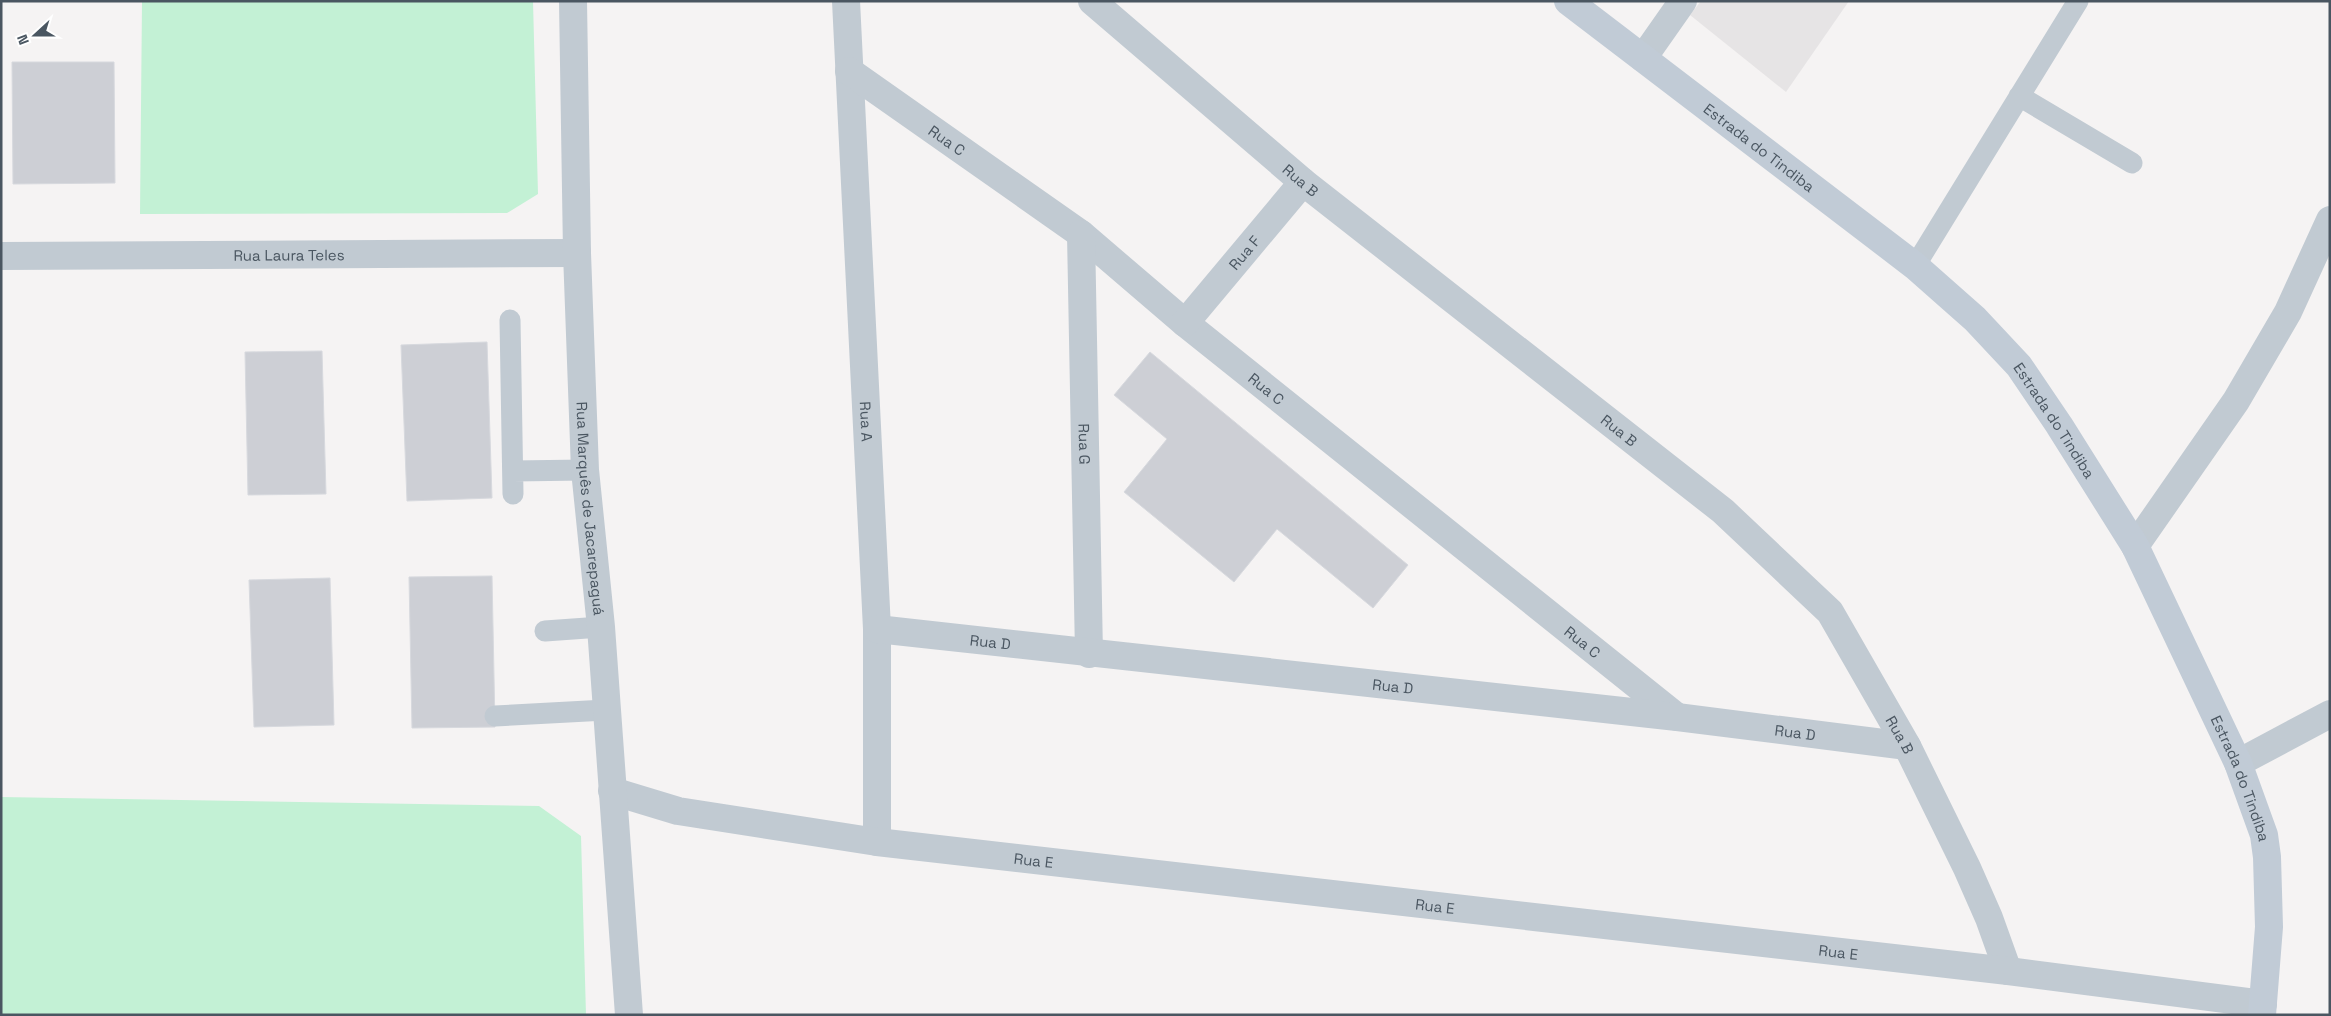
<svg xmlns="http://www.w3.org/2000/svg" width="2331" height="1016" font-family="'Space Grotesk',sans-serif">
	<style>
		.education { fill: #e6e4e5 }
		.green { fill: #c3f1d5 }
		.building { fill: #cdcfd5; stroke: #d7d9de }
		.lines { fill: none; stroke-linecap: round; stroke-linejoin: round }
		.service { stroke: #c1cad2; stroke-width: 21 }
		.minor { stroke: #c1cad2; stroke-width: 28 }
		.tertiary { stroke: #c1cad2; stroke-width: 28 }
		.secondary { stroke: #c1cbd6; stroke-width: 28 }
		.labels { text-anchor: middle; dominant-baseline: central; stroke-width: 4; stroke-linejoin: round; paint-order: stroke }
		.street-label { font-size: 15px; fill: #4a5661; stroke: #fff }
	</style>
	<rect width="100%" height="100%" fill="#f5f3f3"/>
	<path class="education" d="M1701,1H1849L1786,92L1690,15Z"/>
	<path class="green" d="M142,1H533L538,194L507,213L140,214Z
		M1,797L539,806L581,836L586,1015H1Z"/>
	<path class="building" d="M12,62H114L115,183L13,184Z
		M487,342L492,498L407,501L401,345Z
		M322,351L326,494L248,495L245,352Z
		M1150,352L1408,565L1373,608L1277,529L1234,582L1124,492L1167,439L1114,395Z
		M492,576L495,727L412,728L409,577Z
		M330,578L334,725L254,727L249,580Z"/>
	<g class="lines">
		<path class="service" d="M2019,96L2132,163
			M1915,266L2078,1
			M510,320L513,494
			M513,471L585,470
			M545,631L601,627
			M495,716L606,710"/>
		<g class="minor">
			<path id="s1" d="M846,1L877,629V842"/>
			<path id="s2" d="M1092,1L1303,182L1723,511L1830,612L1907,746L1967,868L1989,918L2008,971"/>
			<path d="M1643,58L1683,1"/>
			<path id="s3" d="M849,71L1081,234L1185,323L1677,717"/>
			<path id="s4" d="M1081,234L1089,654"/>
			<path id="s5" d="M1,256L577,253"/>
			<path id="s6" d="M1185,323L1303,182"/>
			<path d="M2135,546L2236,401L2288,312L2330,220"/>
			<path id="s7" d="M877,629L1677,717L1907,746"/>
			<path id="s8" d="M612,791L678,811L877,842L2008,971L2263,1004"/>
		</g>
		<g class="tertiary">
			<path id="s9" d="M573,1L577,253L585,470L601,627L629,1015"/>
			<path d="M2238,763L2330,714"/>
		</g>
		<path class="secondary" id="s10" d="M1568,1L1915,266L1975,319L2019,366L2059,425L2135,546L2238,763L2264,835L2267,857L2269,927L2262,1015"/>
	</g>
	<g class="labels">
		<g class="street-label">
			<text stroke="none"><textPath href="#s3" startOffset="120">Rua C</textPath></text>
			<text stroke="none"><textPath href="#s10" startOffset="241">Estrada do Tindiba</textPath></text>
			<text stroke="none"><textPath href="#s2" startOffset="275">Rua B</textPath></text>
			<text stroke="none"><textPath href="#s6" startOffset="92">Rua F</textPath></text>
			<text stroke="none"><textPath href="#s5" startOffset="288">Rua Laura Teles</textPath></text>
			<text stroke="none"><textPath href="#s3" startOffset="525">Rua C</textPath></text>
			<text stroke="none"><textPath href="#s10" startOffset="646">Estrada do Tindiba</textPath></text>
			<text stroke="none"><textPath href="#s1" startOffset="421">Rua A</textPath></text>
			<text stroke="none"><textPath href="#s2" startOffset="680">Rua B</textPath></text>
			<text stroke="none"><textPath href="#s4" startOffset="210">Rua G</textPath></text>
			<text stroke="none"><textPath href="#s9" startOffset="508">Rua Marquês de Jacarepaguá</textPath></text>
			<text stroke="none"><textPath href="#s7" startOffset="114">Rua D</textPath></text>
			<text stroke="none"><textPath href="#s3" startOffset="930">Rua C</textPath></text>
			<text stroke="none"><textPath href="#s7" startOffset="519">Rua D</textPath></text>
			<text stroke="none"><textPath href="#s7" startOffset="924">Rua D</textPath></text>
			<text stroke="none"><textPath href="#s2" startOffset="1100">Rua B</textPath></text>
			<text stroke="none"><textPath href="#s10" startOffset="1051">Estrada do Tindiba</textPath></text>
			<text stroke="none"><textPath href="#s8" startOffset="428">Rua E</textPath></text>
			<text stroke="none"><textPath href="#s8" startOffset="832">Rua E</textPath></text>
			<text stroke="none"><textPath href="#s8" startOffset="1238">Rua E</textPath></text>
		</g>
	</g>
	<rect width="2331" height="1016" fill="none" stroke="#4a5661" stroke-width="5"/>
	<g transform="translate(35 35) rotate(249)" stroke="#ffffff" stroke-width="4" paint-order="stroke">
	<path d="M0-4L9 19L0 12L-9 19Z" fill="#4a5661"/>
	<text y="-8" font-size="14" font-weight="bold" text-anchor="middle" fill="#4a5661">N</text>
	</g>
</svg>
